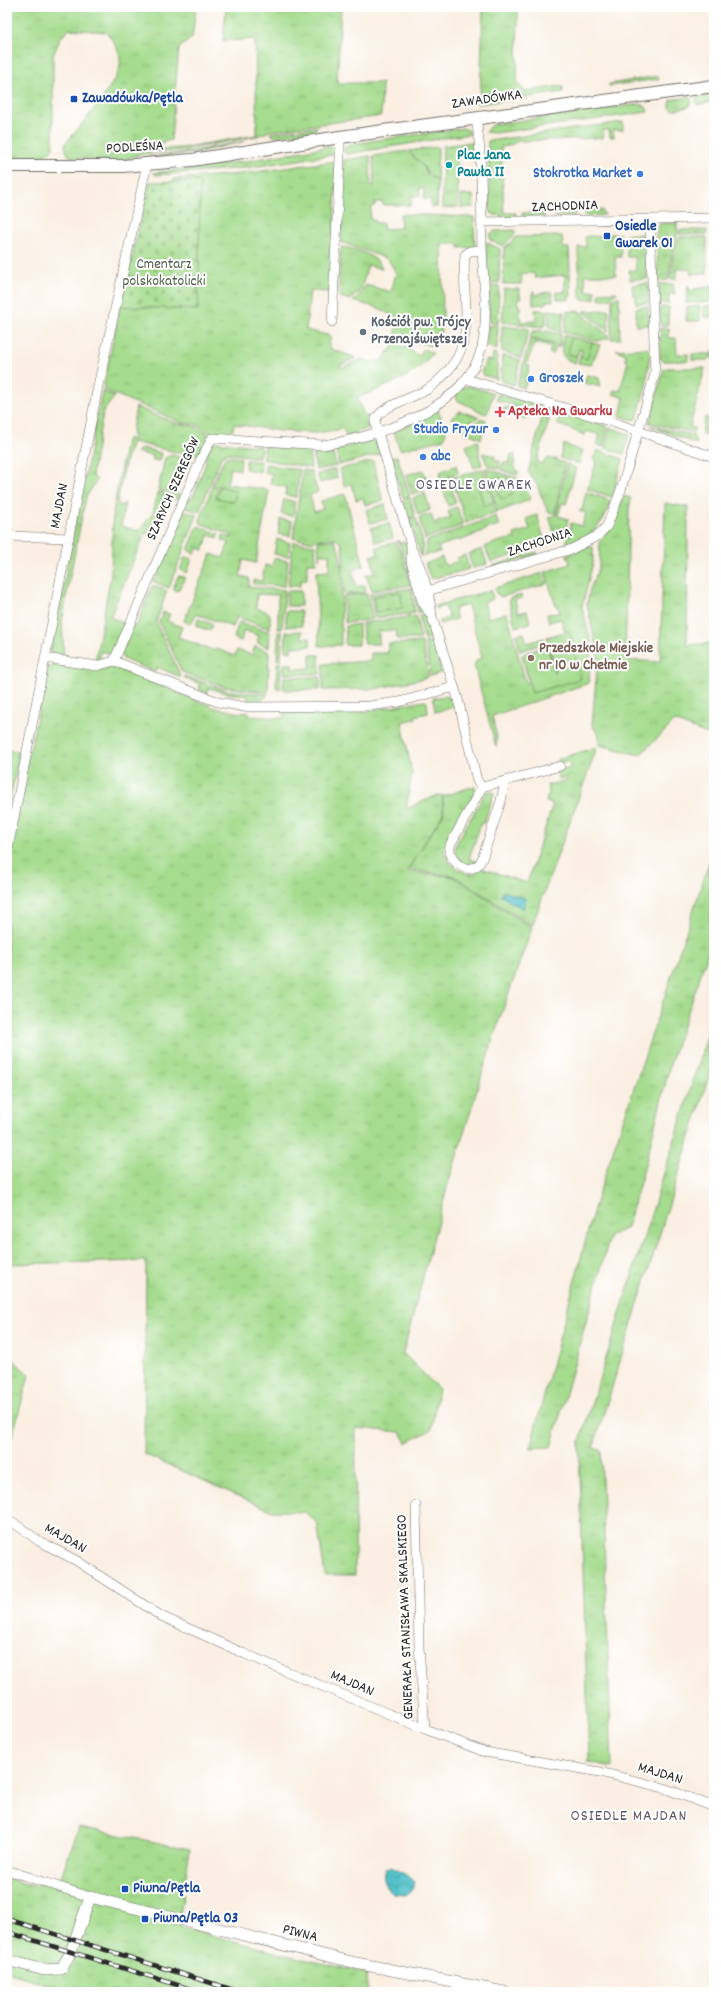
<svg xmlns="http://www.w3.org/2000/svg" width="721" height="1999" font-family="Dekko,sans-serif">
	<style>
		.grass { fill: url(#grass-tufts); stroke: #68845c }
		.cemetery { fill: url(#cemetery-stones); stroke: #68845c }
		.park { fill: #a5dc8e; stroke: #68845c }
		.water { fill: url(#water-waves); stroke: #40767a }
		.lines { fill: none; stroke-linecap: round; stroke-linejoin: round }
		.minor-casing { stroke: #73706b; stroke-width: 10 }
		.tertiary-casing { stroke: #73706b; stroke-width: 12 }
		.secondary-casing { stroke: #73706b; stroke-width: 14 }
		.minor { stroke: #fff; stroke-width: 9 }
		.tertiary { stroke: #fff; stroke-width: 11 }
		.secondary { stroke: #fff; stroke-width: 12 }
		.rail-casing { stroke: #2b2b2b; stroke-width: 4.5 }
		.rail { stroke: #fff; stroke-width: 3; stroke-dasharray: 9; stroke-linecap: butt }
		.transit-dot { fill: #1a4fb4; stroke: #fff; stroke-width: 1.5 }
		.culture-dot { fill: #0f9aa8; stroke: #fff; stroke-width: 1.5 }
		.shop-dot { fill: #3f7fe0; stroke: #fff; stroke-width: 1.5 }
		.worship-dot { fill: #6b7280; stroke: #fff; stroke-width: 1.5 }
		.health-dot { fill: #e0444e; stroke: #fff; stroke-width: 1.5 }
		.education-dot { fill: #8d6e63; stroke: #fff; stroke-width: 1.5 }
		.labels { text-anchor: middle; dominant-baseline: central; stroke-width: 4; stroke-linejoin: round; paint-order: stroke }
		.transit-label { font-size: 15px; font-weight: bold; fill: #164399; stroke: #fff; text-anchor: start }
		.street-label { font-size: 15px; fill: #2b2b2b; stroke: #fff }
		.culture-label { font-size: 15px; font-weight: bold; fill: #0d838f; stroke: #fff; text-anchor: start }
		.shop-label { font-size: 15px; font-weight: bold; fill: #366cbe; stroke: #fff; text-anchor: end }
		.park-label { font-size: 15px; fill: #506049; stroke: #fff }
		.worship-label { font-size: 15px; font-weight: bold; fill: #5b616d; stroke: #fff; text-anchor: start }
		.health-label { font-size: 15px; font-weight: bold; fill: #be3a42; stroke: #fff; text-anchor: start }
		.education-label { font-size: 15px; font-weight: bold; fill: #785e54; stroke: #fff; text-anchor: start }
		.neighbourhood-label { font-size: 16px; letter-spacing: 1px; fill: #5f5a6a; stroke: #fff }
	</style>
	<defs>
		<pattern id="grass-tufts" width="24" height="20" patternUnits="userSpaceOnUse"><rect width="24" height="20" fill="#a5dc8e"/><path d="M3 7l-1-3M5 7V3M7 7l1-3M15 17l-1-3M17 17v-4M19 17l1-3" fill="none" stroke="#8ebd7b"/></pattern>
		<pattern id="cemetery-stones" width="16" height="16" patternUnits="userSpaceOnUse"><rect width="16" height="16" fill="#a5dc8e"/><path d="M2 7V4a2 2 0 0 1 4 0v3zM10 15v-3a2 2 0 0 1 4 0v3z" fill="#8ebd7b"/></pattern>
		<pattern id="water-waves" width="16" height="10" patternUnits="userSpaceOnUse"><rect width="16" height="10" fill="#54c2ca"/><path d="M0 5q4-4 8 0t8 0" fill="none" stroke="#469ea4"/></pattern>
	</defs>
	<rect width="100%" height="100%" fill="#fff"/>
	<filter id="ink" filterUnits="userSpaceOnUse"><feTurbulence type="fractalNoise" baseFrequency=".025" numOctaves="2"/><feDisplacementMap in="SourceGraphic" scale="8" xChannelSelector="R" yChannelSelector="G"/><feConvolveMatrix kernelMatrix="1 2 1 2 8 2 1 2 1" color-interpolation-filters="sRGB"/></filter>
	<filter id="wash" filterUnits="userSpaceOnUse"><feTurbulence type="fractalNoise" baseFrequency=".012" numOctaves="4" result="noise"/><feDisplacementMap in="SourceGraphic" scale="16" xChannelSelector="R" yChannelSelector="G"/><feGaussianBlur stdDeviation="0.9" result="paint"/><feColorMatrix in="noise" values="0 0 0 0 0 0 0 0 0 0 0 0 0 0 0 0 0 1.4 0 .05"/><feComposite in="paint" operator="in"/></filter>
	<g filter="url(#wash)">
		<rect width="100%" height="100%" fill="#faefe2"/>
		<path class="grass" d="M7,7H196L192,38L179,48L171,140L140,150L181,148L257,135L255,39L223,41L226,7H341L337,83H382L381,116L270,131L257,136L183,150L141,154L121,161L86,160L85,158C73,158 66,159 65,144C77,130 118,82 120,66C122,52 114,42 106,32L70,29L61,37L53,55V147C46,162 22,158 7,158Z
			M483,7H518L517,83L525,91L563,86V92L478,104L476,102L480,101Z
			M658,76L659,79L609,86V84Z
			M714,94V102L697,105L696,97Z
			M689,97L692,101L688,107L673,110L670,108V100Z
			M640,104L646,107L648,112L495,133L486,132L489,127L495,124Z
			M623,122V130H613L614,137H610L609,130H603V138L521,141C512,142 512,147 501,147L504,213H516L515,218H501L500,215H494L490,212L488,141Z
			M317,127L315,131L274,137L271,133Z
			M463,128L470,131L469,134L346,154L344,152L345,147L349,144Z
			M245,141L195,153L143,158L194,151Z
			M473,142V150H457L458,207L442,208L443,146Z
			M331,146L337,149V154L245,168L156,175L153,173L247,161Z
			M437,147H438L437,180C426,173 419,160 409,151Z
			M407,151L423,166L429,176L438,181L437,207H431V199H424V188H419L420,196H411V205H383V202H375V205L371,208L370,217L372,220H375V223H383V229L401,228L400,214L474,217L475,247L459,248V244H442L443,323L436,347C422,343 409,342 395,339C402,309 376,308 353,301L361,293L366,285L391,292L396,273L388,259L341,242L344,160L370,156L371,186H374L373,156Z
			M337,161L331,292L310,291L306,330L331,336L329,344L331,349L356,358L341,365L342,368L362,359L372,362L383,360L388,351H391L393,344L410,349L415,354L420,356L423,349L433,353C415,378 384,386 357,398L364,415L369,417L371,423L369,428L347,437L343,429L317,433L280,431L234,424L232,434L208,433L198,425L182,423L103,389L120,306L198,310L200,181L174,182V179L240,174Z
			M461,195H473L474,207L461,208Z
			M583,210H602L605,215L585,216Z
			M543,211L545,217L522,216V213Z
			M555,211H576L577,213L574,216H555L553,214Z
			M661,223H677V237L674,241H659L656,238L657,228Z
			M515,230V234L503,246L490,240V234L495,231Z
			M679,230H707V234H679Z
			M610,234H620L621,257H615L616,275H585L586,291H595V299L582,300L580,296L578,247H586L585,237L588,236L610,237Z
			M626,234L646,235L647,279L630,280L629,270H636L635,257H627Z
			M562,236L563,248H569L571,295L568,300L557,299L556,292H565V275L535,278L534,273L522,274L521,284H503L504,248L517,237Z
			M680,237H707V273L691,274L690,269H676V279H670L675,243Z
			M486,242L500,249L499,283L487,282Z
			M673,243L668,280L658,281L657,244Z
			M341,247C354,248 378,255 382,269L368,265L361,290L350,300L341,297L338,293Z
			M648,283V303L636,304V295H633L632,285Z
			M659,284H673L675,294H669V303H659Z
			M488,285L499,286L498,323H489Z
			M688,285L690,291H694V289L714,286V302L686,303Z
			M504,289H519L521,298L518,299V306H520L521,322L537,321L535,310H546V325L542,327L502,322Z
			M533,291H534L535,295H539V293L552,292L553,301H546V304L533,305Z
			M617,292C613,300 607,299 599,299V293Z
			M619,296L620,339H611L612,301Z
			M648,306L649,325L636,326V308Z
			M700,306V321H686L687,307Z
			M704,306H714V317H704Z
			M660,307H669L668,325H660Z
			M548,310L564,312L561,332L549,328Z
			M609,310L608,331L583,311Z
			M567,311H579L608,335L609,338L596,341L564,332Z
			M498,325L497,350L486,346L488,326Z
			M502,326L529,329L521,358L502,351Z
			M660,328H669V338H676L677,354H688V361H664L660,359Z
			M535,331H547L561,334L560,346L556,348L553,344L530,338L532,332Z
			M564,335L600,345L591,365L578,363L582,350L581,342L575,363C558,357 561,351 564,335Z
			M530,339L552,345L555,350L553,354L549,353L551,348L535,343L526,365L530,366L525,381L527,382L524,388L517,386Z
			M647,348L650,352L646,386L637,418L633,420L620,416L624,398L613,394L614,390L620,391L628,361L625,360L626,354L616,350Z
			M713,350L714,356L707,360H692V354H713Z
			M493,353L497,354V379L483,375L481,373L486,360L492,361Z
			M502,355L520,360L514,385L501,381Z
			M668,368H705L690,427L695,428L693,432L649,423L664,369Z
			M587,375L599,378L601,387L584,383Z
			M468,386L493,393L488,412L485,414L457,400L456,395L464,387Z
			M102,391L115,396L103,412L92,475L97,480L86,497L70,576L62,621L64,657L50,653Z
			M498,394L548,408L550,415L499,401L496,399Z
			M512,406L529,412L527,419L520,417V414L500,409Z
			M136,407L175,423L197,427L208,435L200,455L192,456L133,442L132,429Z
			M438,410L446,431L444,439L400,450L394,432Z
			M460,411L479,417L460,428L451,418Z
			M564,413L607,426L603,447L597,445L600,435L586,431L585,435L557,424L560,414Z
			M542,417L549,418V420L537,461L543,464L545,460L549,458L555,460L556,458L557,461L565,463L555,513L548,512L536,483L528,472Z
			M705,417L714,420V438L703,435L702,432Z
			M481,419L486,420L481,439L464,431Z
			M650,426L693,435L697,444Z
			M609,427L629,434L624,454L605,448Z
			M130,438L132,443L126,460L117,502L120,506L125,503L121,526L139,531L153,513L158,491L165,494L149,534L145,533L110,617L127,624L114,655L101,651L99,661L95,662L111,574L113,512L126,440Z
			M370,440L377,443L380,454L339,465L336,450Z
			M475,441L479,442V456L482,465L474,468L466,445Z
			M216,442L261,446L259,458L228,453L222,455L199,512L184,507L187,500L193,497L206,463L205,458L212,443Z
			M564,444L581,451L583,449L579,464L560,458Z
			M265,446L309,451L311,468L262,459Z
			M142,448L161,453L159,461L153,460V456L136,452Z
			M598,450L623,459L612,497L587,489L597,461L593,459Z
			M482,453L495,456L494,459L500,461L499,469L488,466Z
			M333,454L336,466L316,470L313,455Z
			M511,454L515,455L514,466L519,473L517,475L501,470L503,462L509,463Z
			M172,455L184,459L168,490L181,496L179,501L173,497V495L158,489L165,458Z
			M227,456L241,458L240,470L230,468L227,484L269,490L256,563L243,560L240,576L249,578V587L285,590L282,629H278V595L257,594L256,608L268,612L270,615V629L237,617L233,627L196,614L191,624L184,621L211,554L223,558L229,543L222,540L223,535L232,538L231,535L200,523V521L212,487L219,489L217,498L236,491L212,485L224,459Z
			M397,456L410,496L403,498L391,458Z
			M246,460L261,462L260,472L245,469Z
			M373,461L383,501L365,505L363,498L356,500L352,484L344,486L340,469Z
			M266,464L300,470L296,497L285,495L286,487L270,484L272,474L264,472Z
			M567,464L576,468L566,504L562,503L558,516L568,519L565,532H554L549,517L556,515Z
			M456,465L458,473L449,476L450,482L442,485L439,476L441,475L440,472Z
			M485,468L520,479L530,496L529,500L498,512Z
			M335,469L337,478L320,483L317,474Z
			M483,469L496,512L466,523L452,478Z
			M303,470L311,471L318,492L310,495L314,512L323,509L321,501L345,494L364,566L352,570L356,587L365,585L366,591L362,593L344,594L342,544L335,538L315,540L314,542L293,538Z
			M423,470L427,479L421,481L424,490L412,494L406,475Z
			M451,486L456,503L448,506L443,488Z
			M586,492L611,501C602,527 592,536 566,545L571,523L582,526L586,513L579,511L582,510Z
			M425,493L430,510L418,515L413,498Z
			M624,496L631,498L629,510L625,660L660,662L665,503L688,507L687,645L714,643V737L675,721L640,755L599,745V736L592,725L598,655L587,605L590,589L599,567L600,541L614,524Z
			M410,498L415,516L408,518L403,500Z
			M284,499L295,502L293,516L281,514Z
			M385,504L388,519L370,523L366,510Z
			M457,507L463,525L425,539L419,518L431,514L434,523L450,518L448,510Z
			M183,510L197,515L169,588L152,581L157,577L166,556L164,554Z
			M537,515L546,546L491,562L485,547L497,542L515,538L514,534L530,529L526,519Z
			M496,516L499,526L493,528L492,527L460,541L459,539L438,547L440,552L424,556L427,541Z
			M416,518L423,543L421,557L409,519Z
			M280,519L292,521L290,536L278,534Z
			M389,523L393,538L375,542L371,528Z
			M198,526L219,534L217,538L209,535L203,550L197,548L194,554L188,550Z
			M277,539L290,543L288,557L274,554Z
			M334,540C347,557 340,622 341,645L319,646L316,572L329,571V554H320L319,559L318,541Z
			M398,540L399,543L405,542L407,546L424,611L418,612L405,553L397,541Z
			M293,542L315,545L316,563H307V580L300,581V586H288Z
			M395,542L403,554L410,585L372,591L366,575L375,573L371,556L378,554L376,547Z
			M587,547H593V562L582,607L591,642L589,683L492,716L497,737L496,747L474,665L477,660L482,658L468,605L454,609L457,619L440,624L438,622L449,617L445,606L435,609V606L491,590L493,599L484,602L488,618L507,613L526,683L529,682L522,655L547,645L555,673L547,637L565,632L561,619L549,622L547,614L560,613L558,606H556L545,572L570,564L567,555Z
			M482,549L487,564L473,568L468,554Z
			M537,552L538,555L491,568L492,566Z
			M465,555L469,569L431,579L425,564L442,557L445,566L458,561L457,558Z
			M185,557L192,559L187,573L180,570Z
			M274,558L288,561L285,586L253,584L254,580L262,581L265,565L272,567Z
			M543,573L546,584L501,597L496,593L495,588Z
			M178,576L185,577L178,591L173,589Z
			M152,586L167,591L156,622L181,677L157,667L155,672L123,659L121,652L132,626L137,624Z
			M411,588L415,613L375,618L370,594Z
			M287,591H301V606H287Z
			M356,594H367L373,619L345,623L344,596Z
			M521,595L522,598L515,600L518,613L527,611L530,623L515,627L509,600L510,598Z
			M286,611H301L302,626L286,627Z
			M163,612L170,614L167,621L182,627L178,637L215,651L216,649L235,656L237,650L252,655L255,646L269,652L268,692L224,687L182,672L159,622Z
			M426,614L433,638L424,639L419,615Z
			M416,616L421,639H397L396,630L379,631V644H364L362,623Z
			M198,619L212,624L210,631L196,626Z
			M239,622L270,632L269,648L257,642L259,636L244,630L241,641L234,638Z
			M359,624V645H345L346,626Z
			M302,631V638H310V646L291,647V652L285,651L286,632Z
			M278,632H282L281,660H277Z
			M524,633L527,643L544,638L545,643L520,651L516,635Z
			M422,642L429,676L426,678L374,689L323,690V664L371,661V653H388V644Z
			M425,642H432L441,668L440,673L431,676Z
			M310,655H319L320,674H284V664H292V669L310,668Z
			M277,663H281L280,689L276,688Z
			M53,664L93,669L113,667L216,708L240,713L249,712V716L283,718L284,713L366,711L425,701L427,702L428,713L415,716V719L402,722L412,774L406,809L433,797L442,795L443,814L407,871L454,877L532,928L496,1029L446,1191L403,1353L439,1389L431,1430L406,1443L400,1432L356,1428L355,1575H325L317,1523L305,1512L272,1511L144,1454L146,1261L7,1264V854L48,667Z
			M184,676L229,691L268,694L262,701H248L247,695L229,694L209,688L206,693L199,690L200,684L185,678Z
			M284,677H320V690H286L283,688Z
			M445,696L453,699L458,706L435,712L433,698Z
			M597,747L532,926L454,876L408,869L444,813L443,796L475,786V793L444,848C445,863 456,869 469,874L477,872L481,868L527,883L553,804L546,802L549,792L547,785L565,781L567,777L559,779L557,772L571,768L568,761L559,763L558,759Z
			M7,750L20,751L7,815Z
			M492,791L494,793L484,823H481L469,859L476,861L475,863L467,865C458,859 453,855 456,844L483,797L487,792Z
			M714,848V936L671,1061L645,1165L627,1228L610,1236L551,1447L530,1448L595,1205Z
			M714,1014V1060L593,1448L601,1450L612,1767L589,1762L579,1444Z
			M7,1354L29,1375L7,1455Z
			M79,1827L190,1849L180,1915L181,1927L286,1955L366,1973L369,1992H74L7,1972V1878L36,1887L39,1881L60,1879Z"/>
		<path class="cemetery" d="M200,181L198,310L120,306L150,182Z"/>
		<path class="park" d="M571,337L592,342L587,359L580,357L582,350L579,349L577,356L568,354Z
			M507,476L513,495L501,499L494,479Z
			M486,480L494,502L484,506L477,483Z
			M220,486L236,491L234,502L216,498Z
			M400,592L403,608L376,612L374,597Z
			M569,631L581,679L532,693L522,655L547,645L554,673H556L547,637Z"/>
		<path class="water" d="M503,891L526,899L523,909L501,896Z
			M391,1867L405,1874L414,1882L412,1890L406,1895L393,1894C386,1886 381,1879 385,1869Z"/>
	</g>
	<g filter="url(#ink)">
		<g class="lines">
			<defs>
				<path id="minor" d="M481,222L714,218
					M332,322L340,158V137
					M466,379L609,421L714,457
					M7,536L69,538
					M412,550C421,565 431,598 432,617L458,699L477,781L482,787L505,781L501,801L482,859C473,879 447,864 450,845L482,787
					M420,593L572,549L597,536L607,526L621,490L655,374L650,219
					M430,614L422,601L411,561V545L375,422C378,406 414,398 428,389C439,381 450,370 457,358C474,326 461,289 465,255L470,251L482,250
					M45,658L97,666L114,661L218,702L245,707L369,706L399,702L454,687
					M114,661L201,459L212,438L323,445C379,436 466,410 482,347C489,315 483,280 482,247C481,204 483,160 476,118
					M505,781L560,766
					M7,854L98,386L147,164
					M416,1505L419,1647L425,1729
					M7,1518L39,1541L77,1561L161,1616L245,1654L425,1729L485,1752L600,1772L664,1788L714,1807
					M7,1870L90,1897"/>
				<path id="tertiary" d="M7,1960L44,1970L61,1969L71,1952L90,1897L356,1963L504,1992"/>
				<path id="secondary" d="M7,166H123L192,160L340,137L714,86"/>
			</defs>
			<use href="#minor" class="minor-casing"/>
			<use href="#tertiary" class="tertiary-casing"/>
			<use href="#secondary" class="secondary-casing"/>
			<use href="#minor" class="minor"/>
			<use href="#tertiary" class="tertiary"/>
			<use href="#secondary" class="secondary"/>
			<defs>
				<path id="rail" d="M7,1919L240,1992
					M7,1932L200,1992"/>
			</defs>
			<use href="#rail" class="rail-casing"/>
			<use href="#rail" class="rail"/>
		</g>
	</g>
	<g class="transit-dot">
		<rect x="70" y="95" width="8" height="8" rx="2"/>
		<rect x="603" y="232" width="8" height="8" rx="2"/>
		<rect x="121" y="1885" width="8" height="8" rx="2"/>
		<rect x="141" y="1915" width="8" height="8" rx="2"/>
	</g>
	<circle class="culture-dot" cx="449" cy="165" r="4"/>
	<g class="shop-dot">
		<circle cx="640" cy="174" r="4"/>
		<circle cx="531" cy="379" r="4"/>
		<circle cx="496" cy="430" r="4"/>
		<circle cx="423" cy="457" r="4"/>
	</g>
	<circle class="worship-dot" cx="363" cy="332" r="4"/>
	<path class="health-dot" d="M498 406h4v4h4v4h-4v4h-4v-4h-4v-4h4z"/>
	<circle class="education-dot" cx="531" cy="658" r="4"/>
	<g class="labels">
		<g class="transit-label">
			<text x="82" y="99">Zawadówka/Pętla</text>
			<text x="615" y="227">Osiedle<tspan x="615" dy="17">Gwarek 01</tspan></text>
			<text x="133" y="1889">Piwna/Pętla</text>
			<text x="153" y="1919">Piwna/Pętla 03</text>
		</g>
		<g class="street-label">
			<text transform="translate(487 100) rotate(-8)">ZAWADÓWKA</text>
			<text transform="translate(135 148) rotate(-3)">PODLEŚNA</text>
			<text transform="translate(565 207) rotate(-2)">ZACHODNIA</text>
			<text transform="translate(174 489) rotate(-66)">SZARYCH SZEREGÓW</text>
			<text transform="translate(60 506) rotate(-79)">MAJDAN</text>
			<text transform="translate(540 543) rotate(-18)">ZACHODNIA</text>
			<text transform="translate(65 1539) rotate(30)">MAJDAN</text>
			<text transform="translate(406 1617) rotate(-92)">GENERAŁA STANISŁAWA SKALSKIEGO</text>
			<text transform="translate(352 1684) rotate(23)">MAJDAN</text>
			<text transform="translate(660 1774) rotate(17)">MAJDAN</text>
			<text transform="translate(300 1934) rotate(14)">PIWNA</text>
		</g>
		<g class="culture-label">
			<text x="457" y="156">Plac Jana<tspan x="457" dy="17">Pawła II</tspan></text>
		</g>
		<g class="shop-label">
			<text x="632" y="174">Stokrotka Market</text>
			<text x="539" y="379" text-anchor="start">Groszek</text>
			<text x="488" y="430">Studio Fryzur</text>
			<text x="431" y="457" text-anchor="start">abc</text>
		</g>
		<g class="park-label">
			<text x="164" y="265">Cmentarz<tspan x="164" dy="17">polskokatolicki</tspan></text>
		</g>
		<g class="worship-label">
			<text x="371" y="323">Kościół pw. Trójcy<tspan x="371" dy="17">Przenajświętszej</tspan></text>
		</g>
		<g class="health-label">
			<text x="508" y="412">Apteka Na Gwarku</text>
		</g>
		<g class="education-label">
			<text x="539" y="649">Przedszkole Miejskie<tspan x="539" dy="17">nr 10 w Chełmie</tspan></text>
		</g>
		<g class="neighbourhood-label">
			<text x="474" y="485">OSIEDLE GWAREK</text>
			<text x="629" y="1816">OSIEDLE MAJDAN</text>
		</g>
	</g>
	<rect width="721" height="1999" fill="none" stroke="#fff" stroke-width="24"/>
</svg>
